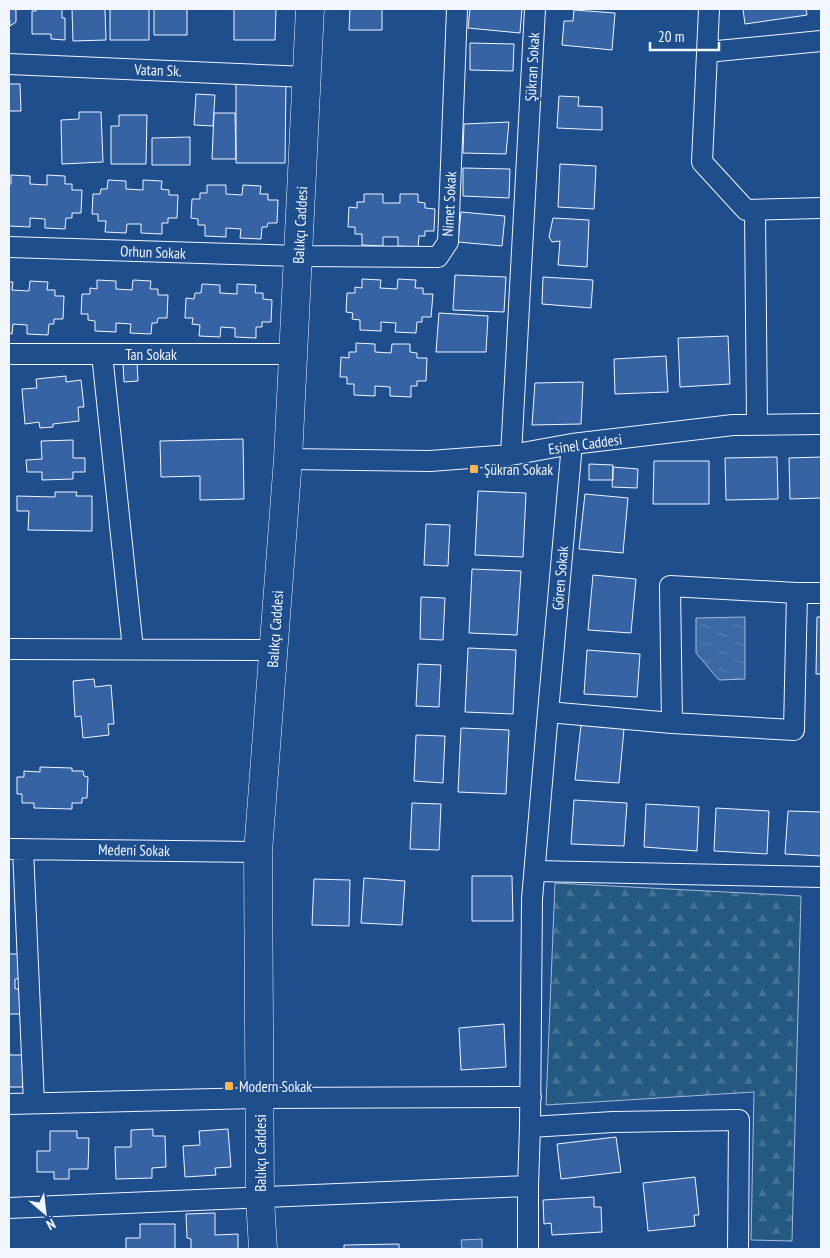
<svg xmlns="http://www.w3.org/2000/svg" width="830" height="1258" font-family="'PT Sans Narrow',sans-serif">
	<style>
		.forest { fill: url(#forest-firs); stroke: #a8bbd7 }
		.water { fill: url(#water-ripples); stroke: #a8bbd7 }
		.building { fill: #3563a3; stroke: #f2f6ff }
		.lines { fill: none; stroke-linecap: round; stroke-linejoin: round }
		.minor-casing { stroke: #f2f6ff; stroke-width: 22 }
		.secondary-casing { stroke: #f2f6ff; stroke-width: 29 }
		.minor { stroke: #1f4e8c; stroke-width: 20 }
		.secondary { stroke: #1f4e8c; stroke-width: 28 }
		.poi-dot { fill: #ffb74d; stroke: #1f4e8c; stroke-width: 2 }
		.labels { text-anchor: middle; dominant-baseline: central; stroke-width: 4; stroke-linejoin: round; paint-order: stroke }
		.street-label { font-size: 15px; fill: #f2f6ff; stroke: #1f4e8c }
		.poi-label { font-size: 15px; fill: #f2f6ff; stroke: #1f4e8c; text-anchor: start }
	</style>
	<defs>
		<pattern id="forest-firs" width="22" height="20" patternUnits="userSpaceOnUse" patternTransform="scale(1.25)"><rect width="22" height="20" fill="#245a82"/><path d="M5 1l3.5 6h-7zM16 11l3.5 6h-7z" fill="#447295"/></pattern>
		<pattern id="water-ripples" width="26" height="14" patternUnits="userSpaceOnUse" patternTransform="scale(1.25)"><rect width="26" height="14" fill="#3b69a3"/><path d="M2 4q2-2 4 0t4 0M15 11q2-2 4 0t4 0" fill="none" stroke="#587fb1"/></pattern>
	</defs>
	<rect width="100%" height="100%" fill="#1f4e8c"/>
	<path class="forest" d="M555,883L801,896L792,1241L751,1240L754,1092L546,1105Z"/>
	<path class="water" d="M745,617V679L719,680L696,653V618Z
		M482,1239V1249H462L461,1240Z"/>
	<path class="building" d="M9,9H16V22L10,26Z
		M36,9H62V18H65V40L51,39V34H32V11H36Z
		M72,9H105L106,40L73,41Z
		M110,9H149V40H110Z
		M154,9H187V35H154Z
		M234,9H276L275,40H234Z
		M350,9H382V30H349Z
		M470,9H522L520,33L468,28Z
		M743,9H806L807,15L745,24Z
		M574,10L615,13L612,50L562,45L564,21H573Z
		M470,43L514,44L513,71L470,70Z
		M236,78L286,79L285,163H236Z
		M9,84H20L21,111H9Z
		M196,94L215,95L213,126L194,125Z
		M559,96L579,97L578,106L602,107V130L557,128Z
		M79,112H101L103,162L62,164L61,120L79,119Z
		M214,113H235L236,159H212Z
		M119,115H147L146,164H111V126H119Z
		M509,122L506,154L463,153L464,124Z
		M190,137V165H152V138Z
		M560,164L596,166L594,209L558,207Z
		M463,168L510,169L509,198L463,196Z
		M11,175L30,176V184L47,185V175L65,176V184H72V190H82L81,213H72V218H66L65,229L45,228V219L30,218V227L9,226V184H11Z
		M108,180L126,181V189L143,190V180L162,181L161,189L169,190V195H178L177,218H168V223H162V234L141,233V224H127L126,233L105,232L106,221H98V214H92L93,194H100L101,189H107Z
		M207,185H226V194L242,195L243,185L261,186L260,194H268V200H278L277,223H268L267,227H262L261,239L240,238L241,229L226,228V237L205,236V225H198V219L191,218L192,199H200V193H207Z
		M364,194H383V203H400V194H418V202L425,203V208L435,209L434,231H425V236H419L418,247L398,246V237H383V246L362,245V234H355V227H348L349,207L357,208V202H364Z
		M461,212L505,216L502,246L458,242Z
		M553,218L589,220L587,267L558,265L560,241L552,242L549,237Z
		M455,275L506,277L504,312L453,310Z
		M543,277L593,280L591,308L542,304Z
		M362,279L381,280L380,288L397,289L398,279L416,280L415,288H423V294H433L431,317H422V322H417L416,333L395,332L396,323L381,322V331L360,330V320L352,319L353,313L346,312L347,293H355V287L362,288Z
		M97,280L116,281V289L132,290L133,280L151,281L150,289H158V295H168L167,318H158L157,323H152L151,334L130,333L131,324L116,323V332L95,331V321L88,320V314H81L82,294H90V288L97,289Z
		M30,281L48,282L47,290H55V296H64L63,319H54V324H49L48,335L27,334V325L13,324L12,334L9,333V282H13L12,290L29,291Z
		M202,284L220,285V293L237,294V284L256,285L255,293H263V299L272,300L271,322H262V327H256V338L235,337V328L221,327L220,337L199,336L200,325L192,324L193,318H185L186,298L194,299L195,293H201Z
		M439,313L488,316L486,352H436Z
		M728,336L730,384L680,387L678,338Z
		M356,343L375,344V352L391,353L392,344H410V352L417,353V358H427L426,381H417V386H411V397L390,396V387L375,386V396L354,395V384H347V377H340L341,357L349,358V352H356Z
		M666,356L668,392L615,394L614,359Z
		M137,362L138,381L124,382L123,363Z
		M66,376V382L81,380L84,407H78L79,421L53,424V427L40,428L39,422L25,424L22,389L37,388L36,379Z
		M583,382L581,424L532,425L535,383Z
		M243,439L244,499L200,500V476L161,477L160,441Z
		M73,440V458H85V472H73V479L42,480V472H27L26,460L42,459L41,441Z
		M777,457L778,499L726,500L725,458Z
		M821,457V498L790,499L789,458Z
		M654,461H709V504H653Z
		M589,464L613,465V480H589Z
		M613,467L638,469L637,488L612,487Z
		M478,491L526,493L523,557L475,555Z
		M55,492H77L76,496H92V531L28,530L29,511H17V496L55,497Z
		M585,494L628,498L623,553L579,549Z
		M426,524L450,525L448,566L424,565Z
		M472,569L521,571L517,635L469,633Z
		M593,575L636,579L631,633L588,630Z
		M421,597L445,598L443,640L420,639Z
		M817,617H821V674H816Z
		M468,648L516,650L513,714L465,712Z
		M587,650L640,654L637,697L584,694Z
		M418,664L441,665L439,707L416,706Z
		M94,679L95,687L111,685L114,724H108L109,735L83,738L81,716L75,717L73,681Z
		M581,725L624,729L619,783L575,780Z
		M461,728L509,730L506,794L458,792Z
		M416,735L445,736L443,783L414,781Z
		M40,767L72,768V771H83L84,776L88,777L87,798H82V803H72V809L34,808V803H22V794H17V777H24V771L40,772Z
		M574,800L627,803L624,846L571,844Z
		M412,803L441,804L439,850L410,849Z
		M646,804L699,807L697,851L644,847Z
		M716,808L769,811L767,854L714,851Z
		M788,811L821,812V856L785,854Z
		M472,876H512L513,921H472Z
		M364,878L405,881L402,925L361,923Z
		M314,879L350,880L349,926L312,925Z
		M9,954H24V978L15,979V989H24V1014H9Z
		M504,1024L506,1067L461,1070L459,1028Z
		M9,1049L10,1055H22L23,1087H9Z
		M153,1129V1136H165L166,1167L152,1168V1178L116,1179L115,1147H131V1130Z
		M228,1129L231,1167L215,1168L216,1175L185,1177L183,1146L200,1145L199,1131Z
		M50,1131H77V1138H89L88,1169H69V1179H54V1172H37V1151H50Z
		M616,1137L621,1172L561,1179L557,1144Z
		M695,1177L699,1215H694L695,1226L648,1231L643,1183Z
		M594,1197V1207H601L602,1232L552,1235L551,1223L544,1224L543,1200Z
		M215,1213V1235L238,1234V1249H191V1239L187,1238L186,1214Z
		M140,1224H175V1249H126V1238H140Z
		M399,1244V1249H344V1245Z"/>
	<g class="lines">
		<defs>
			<path id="minor" d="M709,9L702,162L746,210L821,208
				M707,52L821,41
				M9,64L307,77
				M755,210L757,425
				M9,247L298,256L438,257L448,242L457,9
				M9,354H293
				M102,354L133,649
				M511,455L535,9
				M288,459L430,461L511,455L572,444L733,425L821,424
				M797,593H821
				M9,649L273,650
				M548,712L572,444
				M10,849L258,852
				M23,849L34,1103
				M535,871L821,877
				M9,1104L261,1098L531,1097
				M530,1127L532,899L548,712L672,723L794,730L797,593L670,586L672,723
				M9,1208L528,1186L530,1127L613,1122L739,1120L738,1249
				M528,1249V1186"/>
			<path id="secondary" d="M263,1249L260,1198L258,852L288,459L310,9"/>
		</defs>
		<use href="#minor" class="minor-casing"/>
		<use href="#secondary" class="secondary-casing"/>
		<use href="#minor" class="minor"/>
		<use href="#secondary" class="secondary"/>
	</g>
	<g class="poi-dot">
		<rect x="469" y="464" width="10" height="10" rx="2.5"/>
		<rect x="224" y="1081" width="10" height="10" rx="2.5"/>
	</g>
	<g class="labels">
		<g class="street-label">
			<text transform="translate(532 67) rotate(-87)">Şükran Sokak</text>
			<text transform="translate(158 70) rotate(2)">Vatan Sk.</text>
			<text transform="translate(449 204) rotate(-87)">Nimet Sokak</text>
			<text transform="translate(300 225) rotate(-87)">Balıkçı Caddesi</text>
			<text transform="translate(153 252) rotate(2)">Orhun Sokak</text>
			<text x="151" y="354">Tan Sokak</text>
			<text transform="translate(585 444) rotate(-8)">Esinel Caddesi</text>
			<text transform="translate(560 578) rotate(-85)">Gören Sokak</text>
			<text transform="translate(275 629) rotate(-86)">Balıkçı Caddesi</text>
			<text transform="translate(134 850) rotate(1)">Medeni Sokak</text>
			<text transform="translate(260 1153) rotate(-90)">Balıkçı Caddesi</text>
		</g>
		<g class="poi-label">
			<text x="484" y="469">Şükran Sokak</text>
			<text x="239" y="1086">Modern Sokak</text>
		</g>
	</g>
	<rect width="830" height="1258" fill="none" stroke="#f2f6ff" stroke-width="20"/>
	<g transform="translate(45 1213) rotate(152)" stroke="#1f4e8c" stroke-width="4" paint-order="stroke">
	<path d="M0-4L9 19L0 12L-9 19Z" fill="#f2f6ff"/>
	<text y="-8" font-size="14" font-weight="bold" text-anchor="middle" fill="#f2f6ff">N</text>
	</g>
	<path d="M650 42v8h69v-8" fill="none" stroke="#f2f6ff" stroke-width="2.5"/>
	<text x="658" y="42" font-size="15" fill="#f2f6ff" stroke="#1f4e8c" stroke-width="4" paint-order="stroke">20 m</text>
</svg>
